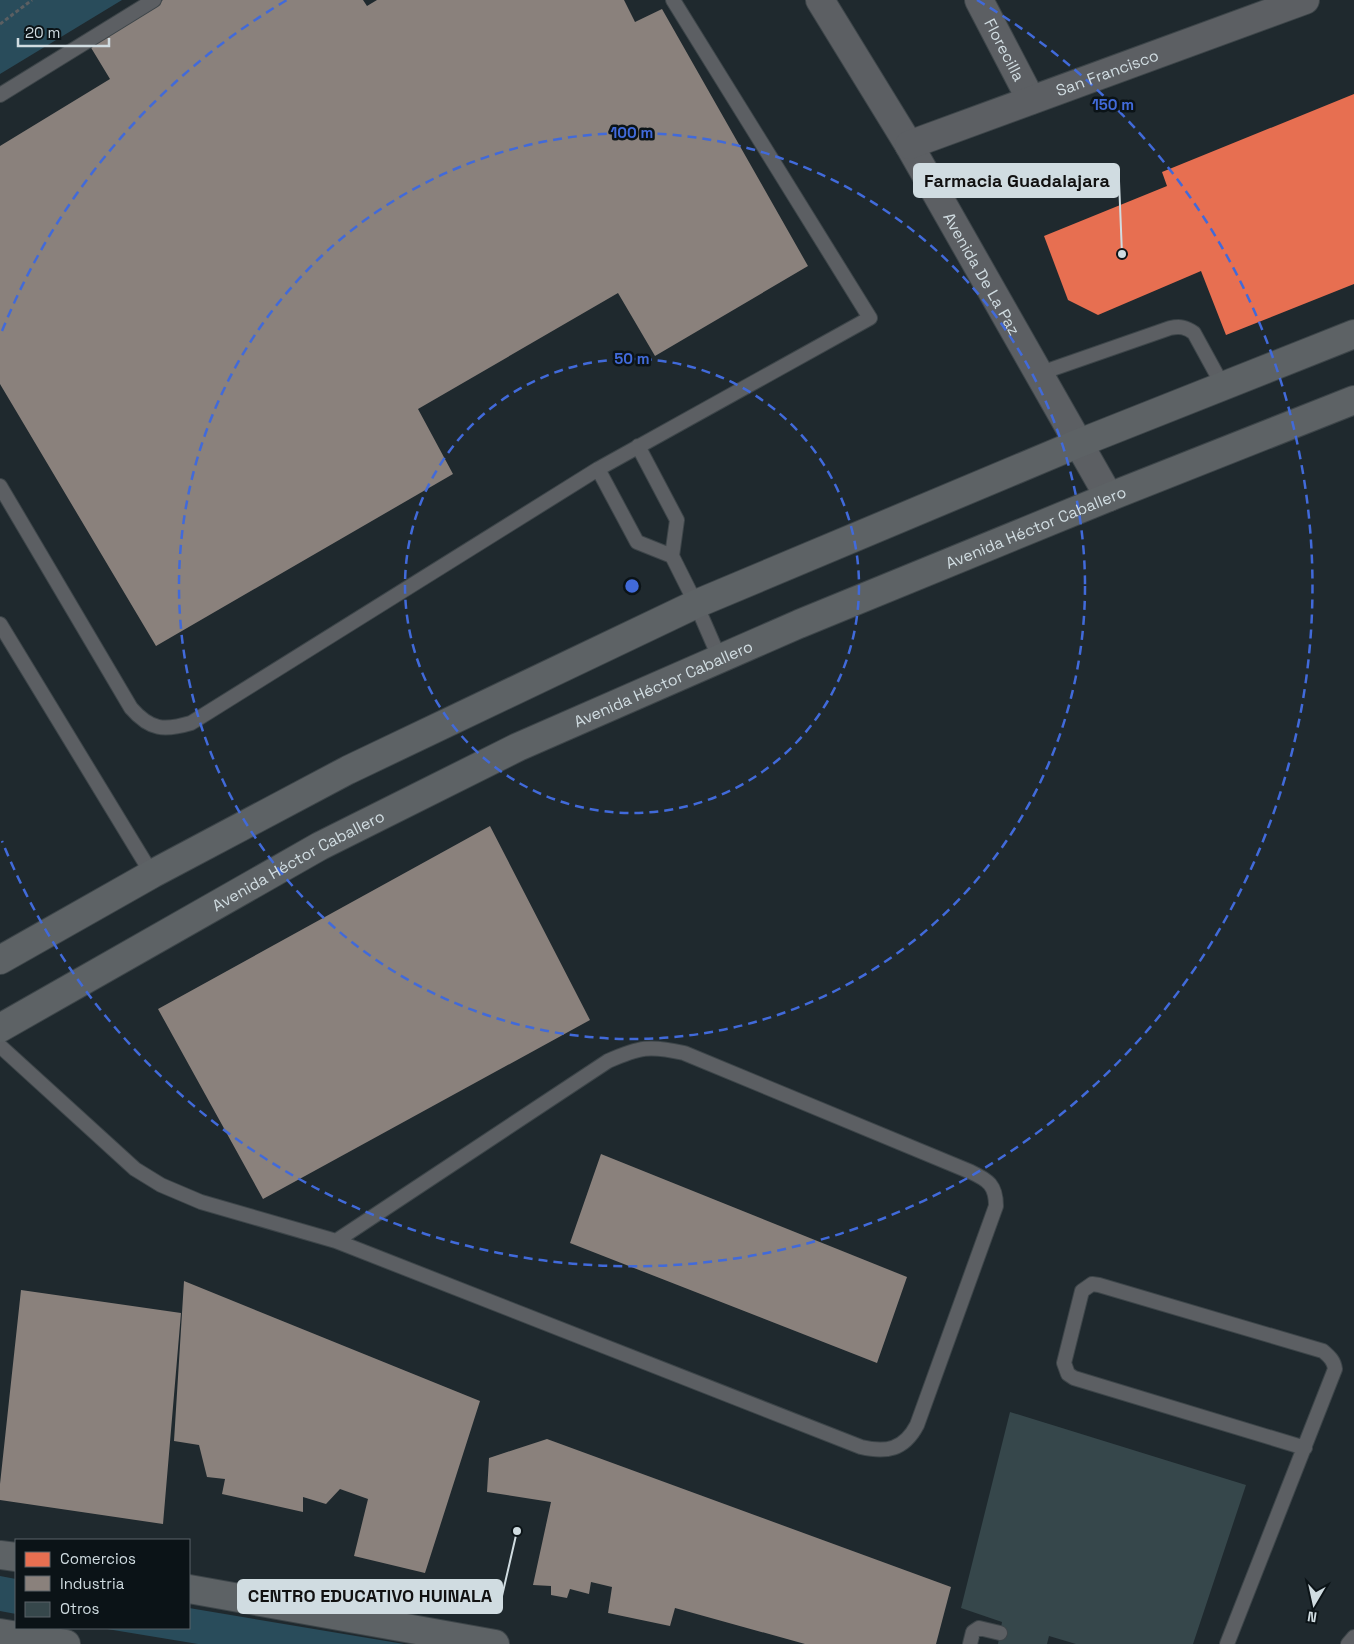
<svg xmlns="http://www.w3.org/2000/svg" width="1354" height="1644" font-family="'Space Grotesk',sans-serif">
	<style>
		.green { fill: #294c5b }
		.shops { fill: #e76f51 }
		.industry { fill: #8a817c }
		.building { fill: #36474b }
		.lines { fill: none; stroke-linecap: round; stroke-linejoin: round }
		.lane-casing { stroke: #3d4549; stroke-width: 16 }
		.street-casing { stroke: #3d4549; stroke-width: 30 }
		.secondary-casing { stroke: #3d4549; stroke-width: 30 }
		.path { stroke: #5b5f62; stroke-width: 3; stroke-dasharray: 4 2.5; stroke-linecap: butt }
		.lane { stroke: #5c5f63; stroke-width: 14 }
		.street { stroke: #5c5f63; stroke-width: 28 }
		.secondary { stroke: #5d6265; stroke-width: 28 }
		.ring { fill: none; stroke: #416ada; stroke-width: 2.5; stroke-dasharray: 9 6 }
		.labels { text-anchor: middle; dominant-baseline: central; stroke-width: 5; stroke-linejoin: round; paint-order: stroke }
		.street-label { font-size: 16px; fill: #d0dce1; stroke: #0b1317 }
		.centre { fill: #416ada; stroke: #0b1317; stroke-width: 2.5 }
		.ring-label { font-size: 15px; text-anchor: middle; font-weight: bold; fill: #416ada; stroke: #0b1317; stroke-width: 5; stroke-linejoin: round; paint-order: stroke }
		.leader { fill: none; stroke: #d0dce1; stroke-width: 2 }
		.callout-dot { fill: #d0dce1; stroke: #0b1317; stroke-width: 2 }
		.callout { fill: #d0dce1; stroke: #d0dce1; stroke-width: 2 }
		.callout-label { font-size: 18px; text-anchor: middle; font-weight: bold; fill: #111 }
	</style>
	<rect width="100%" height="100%" fill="#1f292e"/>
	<path class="green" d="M0,0H122L0,74Z
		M0,1576L16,1579V1614L0,1611Z
		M189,1608L404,1644H198L101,1628H189Z"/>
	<path class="shops" d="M1354,94V284L1226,335L1201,271L1098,315L1068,300L1044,236L1167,186L1162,172Z"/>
	<path class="industry" d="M163,0H363L367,6L377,0H624L635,22L662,9L808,266L655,356L618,293L418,409L453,474L156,646L0,384V146L110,79L90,46Z
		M490,826L590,1020L263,1199L158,1009Z
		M601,1154L907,1277L877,1363L570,1243Z
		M184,1281L480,1401L425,1573L354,1556L368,1499L340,1489L326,1504L303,1497V1512L222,1494L225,1479L207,1477L199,1445L174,1441Z
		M21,1290L181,1313L163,1524L0,1500V1484Z
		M547,1439L951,1587L936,1644H805L675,1608L670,1626L608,1613L612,1587L591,1582L589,1594L570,1589L567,1598L551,1595V1586L533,1585L551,1502L487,1492L489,1458Z"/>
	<path class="building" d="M1010,1412L1246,1485L1193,1644H1076L1049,1636L1047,1644H998L1002,1622L961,1608Z"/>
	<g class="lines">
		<defs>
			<path id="lane" d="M0,95L154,0
				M1038,374L1170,328C1180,326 1186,327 1194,333L1223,386
				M638,446L677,520L672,556L696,604L719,657
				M598,469L637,542L672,556
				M0,486L131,708C150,730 164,731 191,723L598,469L870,318L673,0
				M0,624L152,874
				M0,1046L135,1169L161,1185L201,1202L336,1241L861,1447C886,1453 904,1450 917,1425L996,1206C996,1185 988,1180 971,1172L684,1053C649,1045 640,1047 608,1061L336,1241
				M970,1644L973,1632L979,1628L1000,1633
				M1227,1644L1335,1369C1334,1361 1330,1357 1323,1351L1099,1285L1092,1284L1082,1291L1064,1363L1068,1374L1074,1378L1305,1448
				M1348,1644L1354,1637"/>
			<g id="street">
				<path id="s1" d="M820,0L909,145L1109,497"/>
				<path id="s2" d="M979,0L1031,100"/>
				<path id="s3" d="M909,145L1305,0"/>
			</g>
			<g id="secondary">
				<path d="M0,960L152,874L348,770L696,604L1077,444L1354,334"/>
				<path id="s4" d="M0,1028L320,846L518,747L799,624L1109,497L1354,400"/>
				<path d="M0,1555L16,1557"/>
				<path d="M189,1589L495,1644"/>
				<path d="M0,1633L66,1644"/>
			</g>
		</defs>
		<use href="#lane" class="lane-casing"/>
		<use href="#street" class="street-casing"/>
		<use href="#secondary" class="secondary-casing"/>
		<path class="path" d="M0,24L32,0"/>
		<use href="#lane" class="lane"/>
		<use href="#street" class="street"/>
		<use href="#secondary" class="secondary"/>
	</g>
	<g class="ring">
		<circle cx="632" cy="586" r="227"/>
		<circle cx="632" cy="586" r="453"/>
		<path d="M2 331A680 680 0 0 1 287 0M977 0A680 680 0 1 1 2 841"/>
	</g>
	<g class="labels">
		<g class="street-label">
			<text stroke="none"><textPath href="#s2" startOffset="56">Florecilla</textPath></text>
			<text stroke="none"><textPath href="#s3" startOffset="211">San Francisco</textPath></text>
			<text stroke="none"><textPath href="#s1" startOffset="318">Avenida De La Paz</textPath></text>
			<text stroke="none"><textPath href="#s4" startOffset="1152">Avenida Héctor Caballero</textPath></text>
			<text stroke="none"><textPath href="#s4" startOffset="748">Avenida Héctor Caballero</textPath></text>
			<text stroke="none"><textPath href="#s4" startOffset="342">Avenida Héctor Caballero</textPath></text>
		</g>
	</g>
	<circle cx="632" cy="586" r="8" class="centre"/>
	<g class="ring-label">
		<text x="1113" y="110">150 m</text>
		<text x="632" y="138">100 m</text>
		<text x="632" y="364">50 m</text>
	</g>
	<path class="leader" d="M1122 254L1119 181M517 1531L502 1596"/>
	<g class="callout-dot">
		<circle cx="1122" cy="254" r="5"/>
		<circle cx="517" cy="1531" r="5"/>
	</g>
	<g class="callout">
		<rect x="914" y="164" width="205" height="33" rx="5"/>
		<rect x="238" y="1580" width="264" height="33" rx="5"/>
	</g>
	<g class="callout-label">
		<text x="1017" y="187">Farmacia Guadalajara</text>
		<text x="370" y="1602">CENTRO EDUCATIVO HUINALA</text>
	</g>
	<rect x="15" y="1539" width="175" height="90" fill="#0b1317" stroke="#5a6368"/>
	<rect x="25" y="1552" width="25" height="15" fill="#e76f51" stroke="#5a6368"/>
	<text x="60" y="1564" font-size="15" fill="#d0dce1">Comercios</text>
	<rect x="25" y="1576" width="25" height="15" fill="#8a817c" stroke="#5a6368"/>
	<text x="60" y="1589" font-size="15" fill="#d0dce1">Industria</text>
	<rect x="25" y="1602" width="25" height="15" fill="#36474b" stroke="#5a6368"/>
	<text x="60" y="1614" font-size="15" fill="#d0dce1">Otros</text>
	<g transform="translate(1314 1604) rotate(189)" stroke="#0b1317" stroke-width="4" paint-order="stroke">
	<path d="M0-4L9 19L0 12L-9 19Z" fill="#d0dce1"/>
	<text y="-8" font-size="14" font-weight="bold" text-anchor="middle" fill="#d0dce1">N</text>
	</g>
	<path d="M18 38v8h91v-8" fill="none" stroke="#d0dce1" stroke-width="2.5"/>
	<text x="25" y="38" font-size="15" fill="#d0dce1" stroke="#0b1317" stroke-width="4" paint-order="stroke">20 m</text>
</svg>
